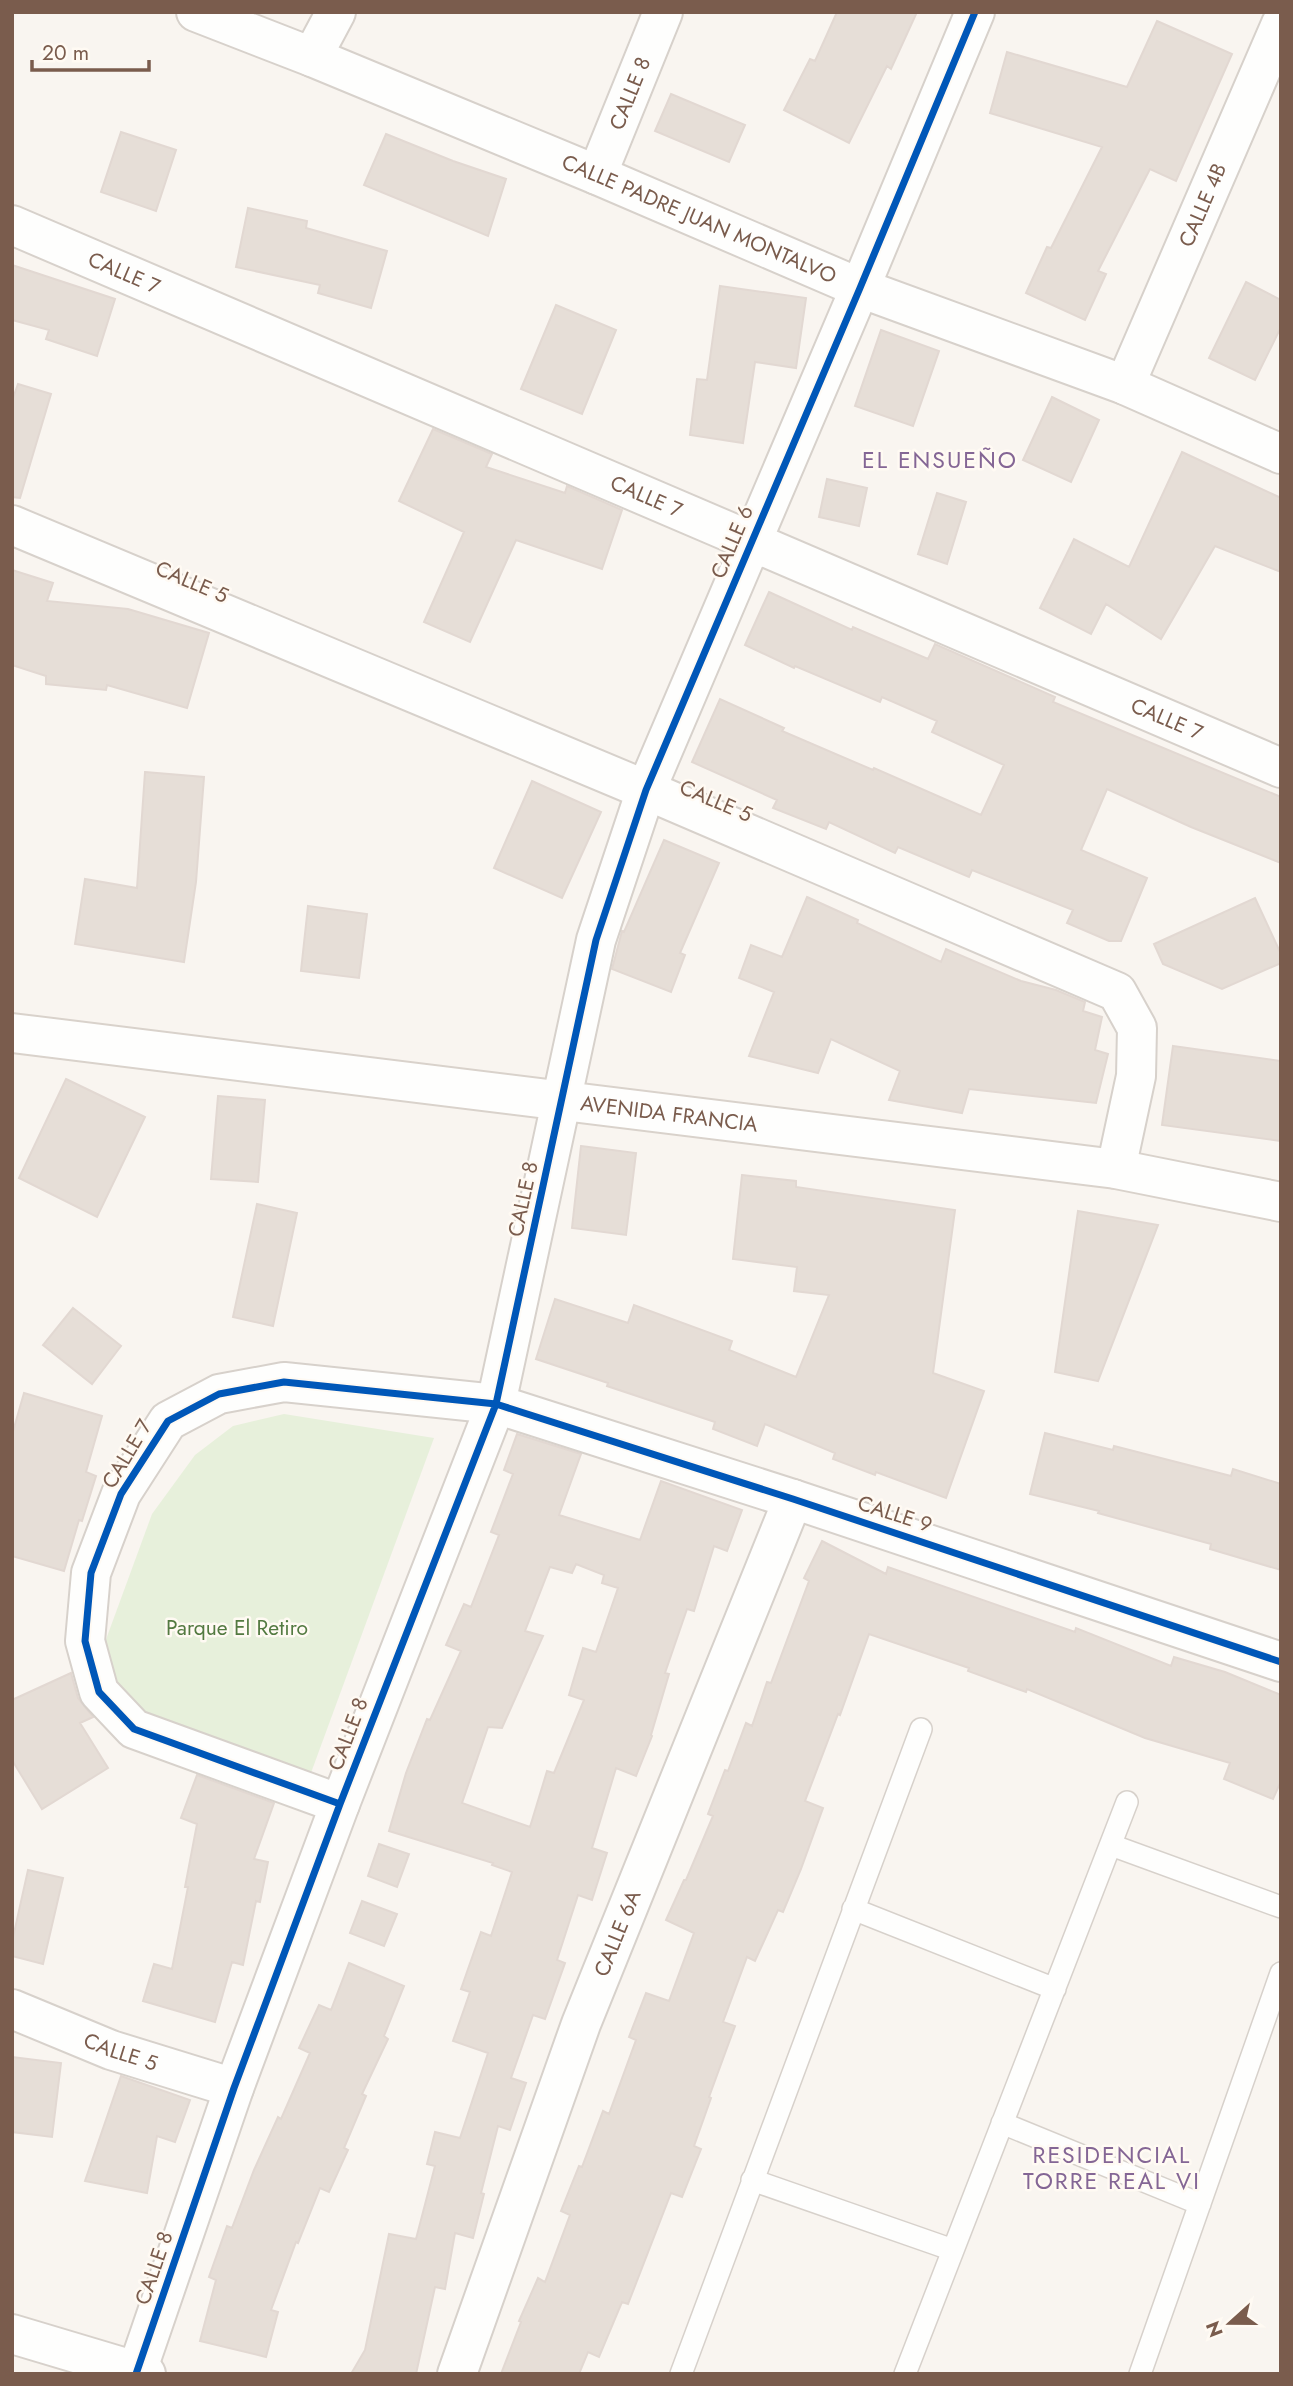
<svg xmlns="http://www.w3.org/2000/svg" width="1293" height="2386" font-family="Jost,sans-serif">
	<style>
		.green { fill: #e7f0db }
		.building { fill: #e6ded7; stroke: #e2d8d2; stroke-width: 2; fill-rule: evenodd }
		.lines { fill: none; stroke-linecap: round; stroke-linejoin: round }
		.lane-casing { stroke: #d7d1cb; stroke-width: 24 }
		.street-casing { stroke: #d7d1cb; stroke-width: 42 }
		.secondary-casing { stroke: #d9d2cb; stroke-width: 42 }
		.lane { stroke: #fefefd; stroke-width: 21 }
		.street { stroke: #fefefd; stroke-width: 38 }
		.secondary { stroke: #fefefd; stroke-width: 38 }
		.cycleway-casing { stroke: #fffaf3; stroke-width: 11 }
		.cycleway { stroke: #0057b8; stroke-width: 7 }
		.labels { text-anchor: middle; dominant-baseline: central; stroke-width: 5; stroke-linejoin: round; paint-order: stroke }
		.street-label { font-size: 21px; fill: #7a5c4d; stroke: #fffaf3 }
		.park-label { font-size: 21px; fill: #537a41; stroke: #fffaf3 }
		.neighbourhood-label { font-size: 23px; letter-spacing: 2px; fill: #846695; stroke: #fffaf3 }
	</style>
	<rect width="100%" height="100%" fill="#f9f5f0"/>
	<path class="green" d="M284,1414L434,1438L308,1781L130,1731L101,1653L152,1514L195,1455L233,1426Z"/>
	<path class="building" d="M837,12H917L891,69L887,66L849,143L784,110L810,59L815,61Z
		M1157,21L1232,54L1176,181L1150,169L1098,271L1106,274L1085,320L1026,293L1047,247L1051,248L1102,147L990,113L1007,52L1127,87Z
		M671,94L745,125L729,162L655,131Z
		M121,132L176,150L156,211L101,192Z
		M386,134L453,161L506,179L488,236L364,185Z
		M248,208L307,221L306,228L387,251L371,308L318,293L320,285L236,267Z
		M12,265L115,299L97,356L46,339L49,330L12,320Z
		M1246,282L1281,300V327L1255,380L1209,358Z
		M720,286L806,298L796,368L755,362L743,443L690,435L697,379L707,380Z
		M556,305L616,330L582,414L521,389Z
		M881,330L939,351L913,426L855,406Z
		M18,384L51,394L20,498L12,497V401Z
		M1052,397L1099,420L1071,482L1023,460Z
		M433,429L492,454L486,467L565,493L567,486L622,510L602,569L516,540L470,642L424,622L464,532L399,501Z
		M1182,452L1281,498V572L1215,546L1161,639L1106,604L1091,634L1040,608L1074,539L1129,567Z
		M827,479L867,488L859,526L819,517Z
		M937,493L966,502L947,564L918,554Z
		M12,570L53,583L47,601L128,609L209,633L187,708L107,685L106,690L46,684V676L12,665Z
		M769,592L852,630L853,627L928,659L935,644L1055,697L1053,702L1281,797V863L1191,827L1107,789L1081,850L1147,878L1121,941H1109L1067,923L1073,910L972,870L969,877L898,847L895,853L829,822L826,829L773,808L777,800L692,762L720,699L784,728L782,731L873,770L874,768L981,815L1004,765L932,732L937,721L882,697L880,702L795,666L794,668L745,645Z
		M145,772L204,777L196,882L184,962L75,944L85,879L137,888Z
		M532,781L601,812L562,898L494,868Z
		M664,840L719,863L680,953L685,955L671,992L612,969L622,931L624,932Z
		M807,897L858,920L857,923L941,962L946,949L1021,981L1056,990L1085,1002L1083,1011L1102,1017L1095,1050L1108,1054L1096,1103L969,1089L962,1113L889,1100L900,1071L831,1039L818,1073L749,1056L774,992L739,978L751,945L782,957Z
		M1255,898L1281,954V963L1222,989L1163,964L1154,944Z
		M308,906L367,914L359,978L301,971Z
		M1173,1046L1281,1061V1141L1162,1125Z
		M66,1079L145,1117L97,1217L19,1178Z
		M218,1096L265,1100L258,1182L211,1179Z
		M581,1146L636,1153L626,1235L572,1228Z
		M742,1175L796,1181V1187L955,1210L933,1373L984,1391L946,1498L876,1472L875,1475L833,1459L835,1453L765,1424L757,1446L713,1429L715,1422L607,1386L608,1383L536,1359L555,1299L628,1323L634,1305L732,1341L729,1350L796,1377L829,1295L794,1291L797,1267L733,1259Z
		M257,1204L297,1213L273,1326L233,1317Z
		M1078,1211L1158,1225L1098,1381L1055,1372Z
		M73,1308L121,1346L92,1384L43,1345Z
		M24,1393L102,1416L86,1472L96,1476L82,1521L79,1520L64,1571L12,1556V1435Z
		M1045,1433L1113,1450L1114,1446L1231,1476L1233,1469L1281,1484V1570L1210,1549L1211,1544L1098,1513L1099,1511L1030,1494Z
		M517,1434L581,1454L559,1515L640,1540L661,1481L742,1510L727,1551L714,1546L694,1611L687,1609L665,1673L669,1674L651,1735L652,1736L636,1776L616,1768L592,1848L607,1853L592,1900L578,1895L557,1960L565,1963L545,2019L533,2015L511,2078L526,2083L510,2130L498,2126L481,2193L484,2194L473,2238L455,2233L445,2289L435,2287L416,2374H351L365,2350L389,2234L416,2239L435,2166L427,2164L435,2132L460,2138L488,2053L453,2041L470,1992L461,1989L481,1932L491,1936L512,1872L492,1865L493,1863L389,1831L406,1773L427,1719L430,1720L461,1651L446,1645L464,1604L471,1607L499,1535L491,1532L513,1474L504,1470ZM576,1564L604,1575L602,1583L618,1588L596,1652L583,1648L569,1695L584,1700L554,1773L547,1771L530,1827L462,1803L488,1727L502,1728L543,1636L525,1631L550,1567L572,1573Z
		M822,1541L886,1574L888,1567L1075,1632L1076,1628L1171,1666L1174,1657L1225,1672L1281,1695V1781L1273,1799L1224,1779L1230,1763L1145,1738L1027,1689L1026,1692L968,1671L969,1668L869,1634L840,1715L838,1714L805,1801L823,1808L801,1869L783,1912L778,1910L755,1961L747,1957L723,2022L735,2026L709,2097L711,2098L694,2146L701,2149L682,2197L671,2193L628,2304L622,2302L599,2357L588,2352L579,2374H501L521,2322L519,2321L538,2278L545,2282L570,2215L561,2211L579,2166L582,2167L603,2111L609,2114L636,2040L629,2037L646,1993L669,2001L694,1933L666,1920L684,1880H686L713,1816L708,1814L725,1770L728,1771L746,1723L752,1726L767,1682L771,1683L809,1581L804,1578Z
		M71,1673L78,1698L93,1717L80,1723L108,1768L42,1809L12,1760V1700Z
		M197,1775L274,1803L254,1859L268,1862L260,1902L256,1901L243,1965L232,1962L215,2022L143,2001L154,1964L172,1969L188,1887H185L197,1824L181,1818Z
		M379,1844L409,1854L397,1887L368,1876Z
		M28,1870L63,1878L43,1964L12,1956V1942Z
		M362,1901L397,1914L384,1946L350,1933Z
		M349,1963L404,1986L384,2036L388,2039L362,2094L366,2096L344,2148L348,2150L329,2192L320,2188L298,2243L296,2242L271,2310L278,2312L266,2357L200,2341L216,2280L209,2277L227,2226L232,2228L254,2170L278,2117L281,2119L310,2053L299,2048L319,2005L331,2010Z
		M12,2057L61,2063L52,2137L12,2132Z
		M121,2076L190,2100L175,2142L157,2136L147,2193L85,2181Z"/>
	<g class="lines">
		<defs>
			<path id="lane" d="M1111,1845L1281,1907
				M853,1909L1055,1989
				M1002,2123L1200,2204
				M752,2180L953,2250
				M681,2374L921,1729
				M905,2374L1127,1802
				M1140,2374L1281,1973"/>
			<g id="street">
				<path id="s1" d="M196,12L312,57L597,175L860,288L1125,385L1281,454"/>
				<path d="M312,57L336,12"/>
				<path id="s2" d="M597,175L663,12"/>
				<path id="s3" d="M12,225L1281,768"/>
				<path id="s4" d="M1125,385L1281,24"/>
				<path d="M12,525L646,790L1117,992L1137,1028L1136,1076L1116,1169"/>
				<path d="M340,1804L134,1729L99,1692L85,1641L91,1573L121,1494L168,1421L219,1394L284,1382L496,1404L793,1499L1281,1662"/>
				<path id="s5" d="M12,2009L111,2050L234,2088"/>
				<path d="M12,2334L146,2374"/>
				<path d="M136,2374L234,2088L340,1804L496,1404L596,940L646,790L860,288L975,12"/>
				<path id="s6" d="M457,2374L581,2024L793,1499"/>
			</g>
			<g id="secondary">
				<path id="s7" d="M12,1033L1116,1169L1281,1202"/>
			</g>
		</defs>
		<use href="#lane" class="lane-casing"/>
		<use href="#street" class="street-casing"/>
		<use href="#secondary" class="secondary-casing"/>
		<use href="#lane" class="lane"/>
		<use href="#street" class="street"/>
		<use href="#secondary" class="secondary"/>
		<defs>
			<path id="cycleway" d="M340,1804L134,1729L99,1692L85,1641L91,1573L121,1494L168,1421L219,1394L284,1382L496,1404L793,1499L1281,1662
				M136,2374L234,2088L340,1804L496,1404L596,940L646,790L860,288L975,12"/>
		</defs>
		<use href="#cycleway" class="cycleway-casing"/>
		<use href="#cycleway" class="cycleway"/>
	</g>
	<g class="labels">
		<g class="street-label">
			<text stroke="none"><textPath href="#s2" startOffset="88">CALLE 8</textPath></text>
			<text stroke="none"><textPath href="#s4" startOffset="196">CALLE 4B</textPath></text>
			<text stroke="none"><textPath href="#s1" startOffset="544">CALLE PADRE JUAN MONTALVO</textPath></text>
			<text stroke="none"><textPath href="#s3" startOffset="122">CALLE 7</textPath></text>
			<text stroke="none"><textPath href="#s3" startOffset="690">CALLE 7</textPath></text>
			<text transform="translate(732 542) rotate(-67)">CALLE 6</text>
			<text transform="translate(192 582) rotate(23)">CALLE 5</text>
			<text stroke="none"><textPath href="#s3" startOffset="1256">CALLE 7</textPath></text>
			<text transform="translate(716 801) rotate(23)">CALLE 5</text>
			<text stroke="none"><textPath href="#s7" startOffset="662">AVENIDA FRANCIA</textPath></text>
			<text transform="translate(523 1199) rotate(-78)">CALLE 8</text>
			<text transform="translate(127 1454) rotate(-59)">CALLE 7</text>
			<text transform="translate(895 1514) rotate(18)">CALLE 9</text>
			<text transform="translate(348 1734) rotate(-69)">CALLE 8</text>
			<text stroke="none"><textPath href="#s6" startOffset="469">CALLE 6A</textPath></text>
			<text stroke="none"><textPath href="#s5" startOffset="117">CALLE 5</textPath></text>
			<text transform="translate(154 2268) rotate(-71)">CALLE 8</text>
		</g>
		<g class="park-label">
			<text x="237" y="1628">Parque El Retiro</text>
		</g>
		<g class="neighbourhood-label">
			<text x="940" y="460">EL ENSUEÑO</text>
			<text x="1112" y="2155">RESIDENCIAL<tspan x="1112" dy="26">TORRE REAL VI</tspan></text>
		</g>
	</g>
	<rect width="1293" height="2386" fill="none" stroke="#7a5c4d" stroke-width="28"/>
	<g transform="translate(1230 2323) rotate(249)" stroke="#fffaf3" stroke-width="5" paint-order="stroke">
	<path d="M0-5L12 26L0 18L-12 26Z" fill="#7a5c4d"/>
	<text y="-10" font-size="19" font-weight="bold" text-anchor="middle" fill="#7a5c4d">N</text>
	</g>
	<path d="M32 60v10h117v-10" fill="none" stroke="#7a5c4d" stroke-width="3.5"/>
	<text x="42" y="60" font-size="21" fill="#7a5c4d" stroke="#fffaf3" stroke-width="5" paint-order="stroke">20 m</text>
</svg>
